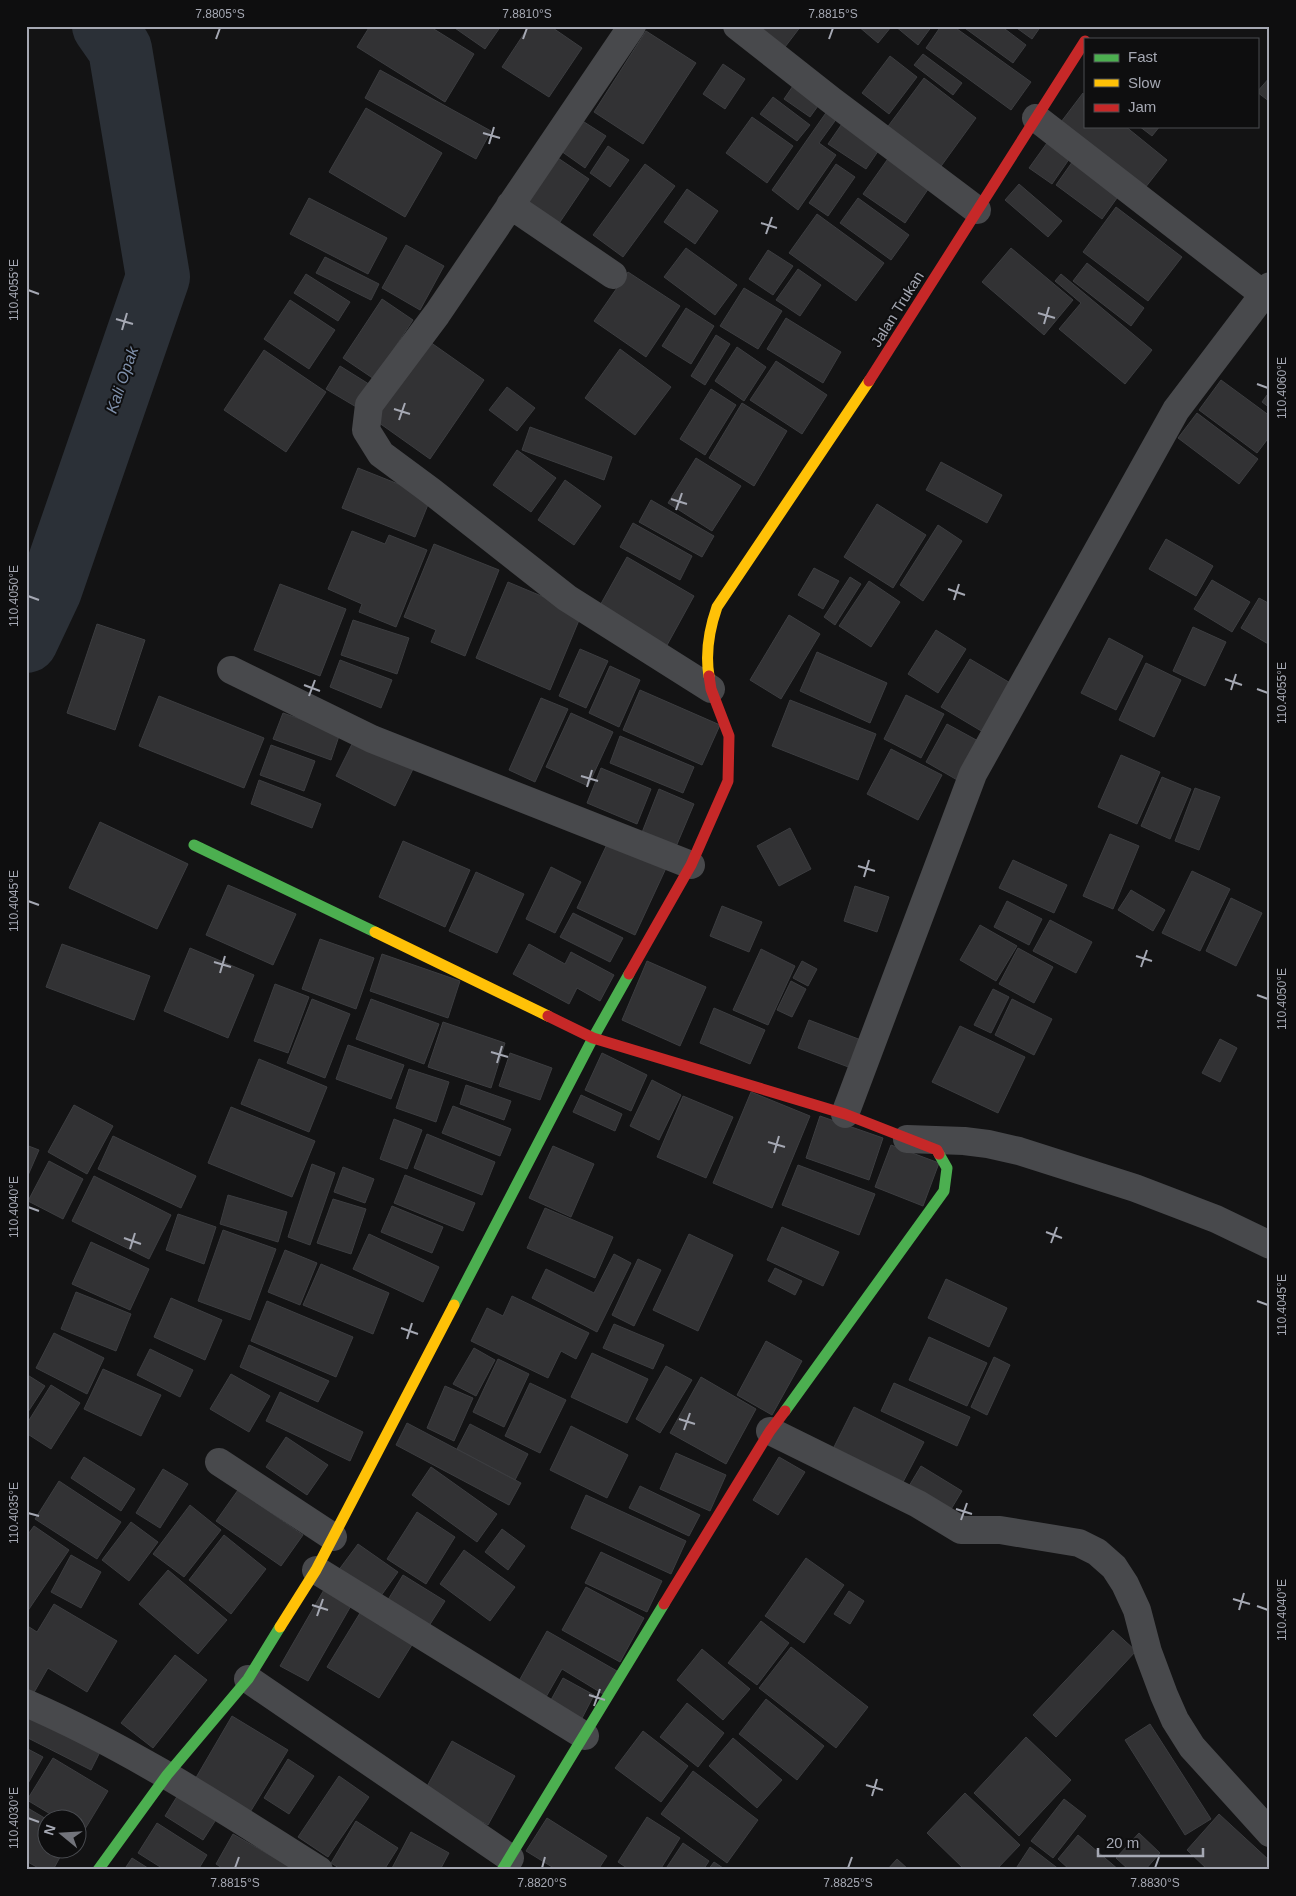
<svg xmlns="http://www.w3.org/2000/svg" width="1296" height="1896" font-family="Helvetica,sans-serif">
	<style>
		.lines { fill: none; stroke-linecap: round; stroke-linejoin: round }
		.river { stroke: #2b3037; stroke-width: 64 }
		.building { fill: #323234; stroke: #3c3d40 }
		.street { stroke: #48494c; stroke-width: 28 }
		.fast { stroke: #4caf50; stroke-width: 11 }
		.slow { stroke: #ffc107; stroke-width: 11 }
		.jam { stroke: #c62828; stroke-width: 11 }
		.ticks { fill: none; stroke: #a5a8b3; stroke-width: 2 }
		.labels { text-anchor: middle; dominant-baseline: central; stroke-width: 4; stroke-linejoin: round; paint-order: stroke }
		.street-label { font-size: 15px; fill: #a5a8b3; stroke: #0e0e0f }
		.water-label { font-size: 16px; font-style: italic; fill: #7f90ab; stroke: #0e0e0f }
		.neatline { fill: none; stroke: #a5a8b3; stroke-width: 2 }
		.ticks-label { font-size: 12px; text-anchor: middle; fill: #a5a8b3 }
	</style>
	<rect width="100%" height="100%" fill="#131314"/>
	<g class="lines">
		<path class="river" d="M26,641L50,590L158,277L120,49L104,26"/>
	</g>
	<path class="building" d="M370,26H429L474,54L445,102L357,47Z
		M452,26H501L485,49Z
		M529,26H550L582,48L549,97L502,67Z
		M758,26H801L785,47Z
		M858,26H891V27L878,43Z
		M895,26H932L918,45Z
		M941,26H953L1031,82L1011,110L926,48Z
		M962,26H1001L1026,45L1013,63Z
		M1014,26H1041L1032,39Z
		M646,31L696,63L643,144L594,112Z
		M923,54L962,83L953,95L914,65Z
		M890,56L917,77L889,114L862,93Z
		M723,64L745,79L725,109L703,94Z
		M380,70L491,131L476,159L365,98Z
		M1270,77V102L1257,92Z
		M924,78L976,118L939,169L886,129Z
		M797,80L823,99L810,117L784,99Z
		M1083,93L1085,126H1125L1167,160L1141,193L1058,126Z
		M773,97L810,125L797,141L760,114Z
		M830,107L840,114L819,143L836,155L798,210L772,190Z
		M366,108L442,153L405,217L329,172Z
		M752,117L793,146L767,183L726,153Z
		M846,118L883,144L866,169L828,144Z
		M581,120L606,136L585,168L561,151Z
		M1139,126H1160L1152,136Z
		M1052,136L1074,152L1052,184L1029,168Z
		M608,146L629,160L610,187L590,173Z
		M892,153L933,182L905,223L863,194Z
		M552,154L589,179L558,225L521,199Z
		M1075,158L1122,191L1102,219L1056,185Z
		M645,164L675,186L623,257L593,235Z
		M836,164L855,177L828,216L809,203Z
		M1019,184L1062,221L1048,237L1005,200Z
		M687,189L718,211L695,244L664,222Z
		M309,198L387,238L368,274L290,234Z
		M858,198L909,235L891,260L840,223Z
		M1116,207L1182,257L1148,301L1083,252Z
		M817,214L884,263L856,301L789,253Z
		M406,245L444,266L420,310L382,288Z
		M686,248L737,285L715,315L664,277Z
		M1011,248L1073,300L1044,335L982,282Z
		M768,250L793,266L773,295L749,279Z
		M325,257L379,284L371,300L316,273Z
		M1087,263L1144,308L1131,326L1073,281Z
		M798,269L821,285L800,316L776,300Z
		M628,272L680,306L646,357L594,321Z
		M306,274L350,302L338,321L294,293Z
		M1061,274L1152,350L1125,384L1059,329L1081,303L1055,281Z
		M744,288L782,311L758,349L720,326Z
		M382,299L413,320L374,379L343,358Z
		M290,300L335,330L309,369L264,339Z
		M686,308L714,326L691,364L662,346Z
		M786,318L841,352L823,383L767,349Z
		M716,335L730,344L705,385L691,376Z
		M430,342L484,380L430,459L375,420Z
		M737,347L766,367L744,401L715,381Z
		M620,349L671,387L635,435L585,398Z
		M264,350L326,392L286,452L224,410Z
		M776,361L827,395L802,434L750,400Z
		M340,366L372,386L358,408L326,389Z
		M1221,380L1270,416V436L1257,453L1199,410Z
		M507,387L535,408L517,431L489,410Z
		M711,389L736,405L705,455L680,439Z
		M1270,391V408L1262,402Z
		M742,403L787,431L754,486L709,458Z
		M1197,413L1258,459L1239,484L1178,438Z
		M530,427L612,457L604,480L522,450Z
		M517,450L556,478L531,512L493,485Z
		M696,458L741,486L712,531L668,503Z
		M941,462L1002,495L987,523L926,490Z
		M358,468L431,497L415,537L342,508Z
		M565,480L601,506L574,545L538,520Z
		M651,500L714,536L702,557L639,522Z
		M877,504L926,535L893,588L844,557Z
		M633,523L692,556L680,580L620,547Z
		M938,525L962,541L923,601L900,585Z
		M352,531L385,544L389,535L427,550L396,627L359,612L362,604L328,589Z
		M1166,539L1213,566L1196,596L1149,569Z
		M434,544L499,570L465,656L431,642L436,630L404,617Z
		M627,557L694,596L666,647L598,609Z
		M814,568L839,581L823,609L798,595Z
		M850,577L861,584L835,625L824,617Z
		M1212,580L1250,602L1232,632L1194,609Z
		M869,581L900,602L871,647L839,626Z
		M508,582L582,613L550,690L476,658Z
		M280,584L346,609L320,676L254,650Z
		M1259,598L1270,604V645L1241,628Z
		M789,615L820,634L781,699L750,680Z
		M353,620L409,638L397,674L341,655Z
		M97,624L145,640L115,730L67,713Z
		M1193,627L1226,642L1205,686L1173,671Z
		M936,630L966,649L938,693L908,674Z
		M1109,638L1143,656L1116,710L1081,693Z
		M580,649L608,661L586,708L559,696Z
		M817,652L887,683L870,723L800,691Z
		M970,659L1017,687L988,735L941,707Z
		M340,660L392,680L381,708L330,687Z
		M1146,663L1181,680L1154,737L1119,720Z
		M610,666L640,680L619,727L589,713Z
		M640,690L720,725L702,765L623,730Z
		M906,695L944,714L921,758L884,739Z
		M159,696L264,738L244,788L139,746Z
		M541,698L568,709L535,782L509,770Z
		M790,700L876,734L858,780L772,746Z
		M283,713L340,733L331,760L273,739Z
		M571,713L613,732L588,786L546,767Z
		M947,724L980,742L959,781L926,762Z
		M620,736L694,767L683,793L610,763Z
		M355,738L414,767L395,806L336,776Z
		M271,745L315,761L304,791L260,775Z
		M891,749L942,775L918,820L867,794Z
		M1121,755L1160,772L1137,824L1098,807Z
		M601,768L651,789L637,824L587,803Z
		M1162,777L1191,789L1170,839L1141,826Z
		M259,780L321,804L312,828L251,804Z
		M1195,788L1220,797L1199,850L1175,841Z
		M659,789L694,804L675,849L641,835Z
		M100,822L188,864L157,929L69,888Z
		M790,828L811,869L779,886L757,846Z
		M1110,834L1139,846L1113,909L1083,896Z
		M609,840L667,866L635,935L577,908Z
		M403,841L470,870L445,927L379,897Z
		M1013,860L1067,885L1054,913L999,888Z
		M551,867L581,882L555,933L526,919Z
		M1192,871L1230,889L1200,951L1162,933Z
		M476,872L524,894L497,953L449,931Z
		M228,885L296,914L273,965L206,935Z
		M855,886L889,897L877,932L844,921Z
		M1131,890L1165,910L1153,931L1118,910Z
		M1231,898L1262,913L1236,966L1206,951Z
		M1007,901L1042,919L1029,945L994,927Z
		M722,906L762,922L749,952L710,936Z
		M573,913L623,938L610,962L560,937Z
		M1050,920L1092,942L1076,973L1033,951Z
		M980,925L1017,946L996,981L960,960Z
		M320,939L374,958L356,1009L302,989Z
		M62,944L150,976L134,1020L46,987Z
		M529,944L565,964L571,952L614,975L600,1001L577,988L569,1004L513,974Z
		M190,948L254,975L228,1038L164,1011Z
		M1018,948L1053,967L1034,1003L999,984Z
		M761,949L795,966L768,1025L733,1010Z
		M382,954L460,981L448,1018L370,991Z
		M647,961L706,987L680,1046L622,1020Z
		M802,961L817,969L808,986L793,978Z
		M791,981L806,989L792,1017L777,1010Z
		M275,984L309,997L288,1053L254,1041Z
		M993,989L1009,997L991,1033L974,1025Z
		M312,999L350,1014L325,1078L287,1063Z
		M371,999L439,1024L424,1064L356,1039Z
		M1012,999L1052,1019L1034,1055L995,1035Z
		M714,1008L765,1030L750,1064L700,1043Z
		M809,1020L861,1040L851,1068L798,1048Z
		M443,1022L505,1043L491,1088L428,1067Z
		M960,1026L1025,1057L998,1113L932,1082Z
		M1220,1039L1237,1048L1220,1082L1202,1073Z
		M348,1045L404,1065L391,1099L336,1079Z
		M510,1053L552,1068L540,1100L499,1086Z
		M602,1053L647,1075L631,1111L585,1090Z
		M259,1059L327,1087L309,1132L241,1104Z
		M409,1069L449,1082L436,1122L396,1108Z
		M652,1080L681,1095L659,1140L630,1126Z
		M466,1085L511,1101L504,1120L460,1104Z
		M751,1092L810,1116L772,1208L713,1183Z
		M581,1095L622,1114L615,1131L573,1112Z
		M683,1096L733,1117L706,1178L657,1157Z
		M74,1105L113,1126L87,1174L48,1152Z
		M453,1106L511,1129L500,1156L442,1133Z
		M231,1107L315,1141L292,1197L208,1163Z
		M820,1116L883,1138L869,1180L806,1158Z
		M394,1119L422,1130L407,1169L380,1159Z
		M427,1134L495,1162L482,1195L414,1168Z
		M113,1136L196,1176L181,1208L98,1169Z
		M26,1145L39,1150L26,1180Z
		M891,1145L939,1163L923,1206L875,1187Z
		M553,1146L594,1164L571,1217L529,1198Z
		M49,1161L83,1179L63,1219L28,1201Z
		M312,1164L335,1173L310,1245L288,1237Z
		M798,1165L875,1194L859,1235L782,1205Z
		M343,1167L374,1179L365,1203L334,1192Z
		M405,1175L475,1203L463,1231L394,1203Z
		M94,1176L171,1215L149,1259L72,1221Z
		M228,1195L287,1212L278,1242L220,1224Z
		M333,1199L366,1209L351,1254L317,1243Z
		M392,1206L443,1227L432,1253L381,1232Z
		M545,1208L613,1237L595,1278L527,1248Z
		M178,1214L216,1227L204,1264L166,1250Z
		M782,1227L839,1252L823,1286L767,1260Z
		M223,1230L276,1249L250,1320L198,1301Z
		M369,1234L439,1267L423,1302L353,1269Z
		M689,1234L733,1255L698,1331L653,1310Z
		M91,1242L149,1269L130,1310L72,1284Z
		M285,1250L317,1263L300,1305L268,1292Z
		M614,1254L631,1263L597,1332L532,1298L546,1269L594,1293Z
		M638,1259L661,1270L634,1326L612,1315Z
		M321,1264L389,1293L373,1334L303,1305Z
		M775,1268L802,1281L795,1295L768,1281Z
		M946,1279L1007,1308L989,1347L928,1318Z
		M76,1292L131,1314L116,1351L61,1329Z
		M512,1296L589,1333L576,1359L561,1351L548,1378L471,1341L487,1308L503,1316Z
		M171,1298L222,1320L205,1360L154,1337Z
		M267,1301L353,1337L336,1377L251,1341Z
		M614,1324L664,1345L653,1369L603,1348Z
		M54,1333L104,1358L87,1394L36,1368Z
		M929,1337L987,1363L967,1406L909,1380Z
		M766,1341L802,1361L772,1415L737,1395Z
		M249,1345L329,1381L318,1402L240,1367Z
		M474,1348L495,1360L476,1396L453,1384Z
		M150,1349L193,1370L180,1397L137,1375Z
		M592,1353L648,1379L627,1423L571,1397Z
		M994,1357L1010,1365L987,1415L971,1407Z
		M498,1359L529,1374L504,1427L473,1412Z
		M666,1366L692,1380L660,1433L636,1419Z
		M103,1369L161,1395L141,1436L84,1409Z
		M26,1374L45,1386L26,1415Z
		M231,1374L270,1396L249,1432L210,1409Z
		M701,1377L756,1409L726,1464L670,1433Z
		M530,1383L566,1400L540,1453L505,1436Z
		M894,1383L970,1417L957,1446L881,1411Z
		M51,1385L80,1403L51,1449L26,1433V1425Z
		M445,1386L473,1398L454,1441L427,1428Z
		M280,1392L363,1432L350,1461L266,1421Z
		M854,1407L924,1442L901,1486L832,1451Z
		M407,1423L521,1483L509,1505L396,1445Z
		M470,1424L528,1454L515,1480L457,1449Z
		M571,1426L628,1455L607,1498L550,1470Z
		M286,1437L328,1465L307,1495L266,1467Z
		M676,1453L726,1475L710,1511L660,1489Z
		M84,1457L135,1489L121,1511L71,1478Z
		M779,1457L805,1472L778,1515L753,1500Z
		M921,1466L962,1491L950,1511L909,1486Z
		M431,1467L497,1514L477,1542L412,1495Z
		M163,1469L188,1484L160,1528L136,1513Z
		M59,1481L121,1522L97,1559L35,1519Z
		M640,1486L700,1515L689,1536L629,1508Z
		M238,1490L303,1535L281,1566L216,1521Z
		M586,1495L686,1541L671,1574L571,1528Z
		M190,1505L221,1530L184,1577L153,1554Z
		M417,1512L455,1537L426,1584L387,1559Z
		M131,1522L158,1542L129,1581L102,1560Z
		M34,1526L69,1550L27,1612L26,1537Z
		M502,1529L525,1546L508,1570L485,1552Z
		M224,1535L266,1569L231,1614L189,1580Z
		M358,1544L398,1572L378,1600L338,1571Z
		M464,1550L515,1587L490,1621L440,1584Z
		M601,1552L662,1581L647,1612L585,1583Z
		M71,1555L101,1572L81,1608L51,1592Z
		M806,1558L844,1585L804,1643L765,1616Z
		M168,1570L227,1620L198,1654L139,1604Z
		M403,1575L445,1601L427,1629L386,1603Z
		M329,1581L356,1597L308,1681L280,1666Z
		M586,1587L644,1618L620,1662L562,1630Z
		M849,1591L864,1601L850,1624L834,1614Z
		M54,1604L117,1641L87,1692L48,1668L32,1696L26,1692V1625L37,1632Z
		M363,1608L415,1640L379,1698L327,1667Z
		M761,1621L789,1643L757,1685L728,1663Z
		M1113,1630L1136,1651L1056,1737L1033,1715Z
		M547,1631L617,1671L603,1694L562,1669L542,1704L515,1688Z
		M791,1647L868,1707L836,1748L759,1688Z
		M702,1649L750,1689L723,1720L677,1680Z
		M175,1655L207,1680L153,1748L121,1723Z
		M563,1678L594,1695L578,1726L546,1709Z
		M766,1699L824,1746L797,1780L739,1734Z
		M687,1703L724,1733L698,1767L660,1737Z
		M26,1707L103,1746L91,1770L26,1737Z
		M232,1716L288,1750L249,1814L194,1781Z
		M1150,1724L1211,1819L1185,1835L1125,1740Z
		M643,1731L688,1766L661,1802L615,1768Z
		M1026,1737L1071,1780L1019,1836L974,1793Z
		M733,1738L782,1780L757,1808L709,1766Z
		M452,1741L515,1776L488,1825L425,1790Z
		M26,1748L43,1757L26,1787Z
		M53,1758L108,1791L82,1834L78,1831V1818H57L27,1800Z
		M288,1759L314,1776L289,1814L264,1798Z
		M693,1771L758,1820L727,1863L661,1814Z
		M339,1776L369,1797L328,1857L298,1837Z
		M181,1790L219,1815L203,1840L165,1816Z
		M965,1793L1020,1845L996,1870H965L927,1833Z
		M1064,1799L1086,1816L1053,1858L1031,1841Z
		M26,1807L48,1820V1848H65L53,1870H42L26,1861Z
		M1219,1814L1270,1861V1870H1208L1187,1850Z
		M647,1817L680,1838L660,1870H630L618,1862Z
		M547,1818L607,1856L598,1870H557L526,1851Z
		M356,1821L398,1848L384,1870H342L331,1863Z
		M157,1823L207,1855L198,1870H165L138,1853Z
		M411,1832L449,1853L440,1870H391Z
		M1139,1833L1160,1853L1145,1870H1129L1116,1858Z
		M233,1834L292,1868L291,1870H225L216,1864Z
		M1078,1835L1119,1870H1070L1058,1859Z
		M683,1843L709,1861L703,1870H665Z
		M1030,1847L1060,1870H1015Z
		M132,1858L151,1870H124Z
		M897,1859L909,1870H887Z
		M714,1862L726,1870H708Z"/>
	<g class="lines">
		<path class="street" d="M632,26L437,314L369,405L366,430L381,454L431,491L567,598L711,689
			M737,26L831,100L977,210
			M1036,118L1263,294
			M510,205L613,275
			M231,670L372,739L691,865
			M845,1114L973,774L1176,410L1270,286
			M907,1139L964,1141L988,1144L1019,1151L1135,1188L1216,1219L1270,1245
			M770,1431L918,1504L961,1530H1000L1079,1543L1097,1552L1114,1567L1125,1584L1137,1610L1148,1652L1164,1695L1175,1720L1192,1747L1270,1833
			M219,1462L333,1537
			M316,1570L585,1736
			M248,1679L510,1858
			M26,1703C130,1748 224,1810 319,1870"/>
		<path class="fast" d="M194,845L375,932
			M454,1305L593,1038L629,974
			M785,1411L944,1191L947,1168L939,1154
			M98,1870L167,1775L248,1679L280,1627
			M502,1870L664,1604"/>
		<path class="slow" d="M709,676C705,652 709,630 717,607L869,381
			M375,932L548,1016
			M280,1627L316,1570L454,1305"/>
		<path class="jam" d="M869,381L1085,41
			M629,974L691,865L728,781L729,736L711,689L709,676
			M548,1016L593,1038L845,1114L937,1150L939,1154
			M664,1604L770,1431L785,1411"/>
	</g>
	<path class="ticks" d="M216,39L220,28M523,39L527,28M829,39L833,28M483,133L500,138M489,144L494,127M761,223L777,228M766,234L772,217M28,290L39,294M1038,313L1055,318M116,319L133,324M1044,324L1049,307M122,330L127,313M1257,384L1268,388M394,409L410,414M399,420L405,403M671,499L687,504M676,510L682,493M948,589L965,595M28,596L39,600M954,600L959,584M1225,679L1242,685M304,685L320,691M1257,689L1268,693M1231,690L1236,674M309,696L315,680M581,776L598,781M587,787L592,770M858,866L875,871M864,877L869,860M28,901L39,905M1136,956L1152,961M214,962L231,967M1141,967L1147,950M220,973L225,956M1257,995L1268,999M491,1052L508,1057M497,1063L502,1046M768,1142L785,1147M774,1153L779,1136M28,1207L39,1211M1046,1232L1062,1238M124,1238L141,1244M1051,1243L1057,1227M130,1249L135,1233M1257,1301L1268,1305M401,1328L418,1334M407,1339L412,1323M679,1419L695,1424M684,1430L690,1413M956,1509L972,1514M28,1513L39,1516M961,1520L967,1503M1233,1599L1250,1604M312,1605L328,1610M1257,1606L1268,1610M1239,1610L1244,1593M317,1616L323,1599M589,1695L605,1700M594,1706L600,1689M866,1785L883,1790M872,1796L877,1779M28,1818L39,1822M235,1868L239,1857M542,1868L545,1857M848,1868L852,1857M1155,1868L1159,1857"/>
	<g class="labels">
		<g class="street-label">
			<text transform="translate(897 309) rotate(-58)">Jalan Trukan</text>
		</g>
		<g class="water-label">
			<text transform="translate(122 380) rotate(-71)">Kali Opak</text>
		</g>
	</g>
	<rect width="1296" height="1896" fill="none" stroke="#0e0e0f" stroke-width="55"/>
	<rect x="1084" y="38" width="175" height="90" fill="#0e0e0f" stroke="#4a4c51"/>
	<rect x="1094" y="54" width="25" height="8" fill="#4caf50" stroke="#4a4c51"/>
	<text x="1128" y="62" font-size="15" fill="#a5a8b3">Fast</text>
	<rect x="1094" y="79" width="25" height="8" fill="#ffc107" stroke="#4a4c51"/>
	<text x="1128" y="88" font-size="15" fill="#a5a8b3">Slow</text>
	<rect x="1094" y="104" width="25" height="8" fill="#c62828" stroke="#4a4c51"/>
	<text x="1128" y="112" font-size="15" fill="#a5a8b3">Jam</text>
	<g transform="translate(62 1834) rotate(288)"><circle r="24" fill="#0e0e0f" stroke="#4a4c51"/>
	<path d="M0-4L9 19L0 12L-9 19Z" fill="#72747b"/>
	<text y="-8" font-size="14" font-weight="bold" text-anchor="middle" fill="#a5a8b3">N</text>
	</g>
	<path d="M1098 1848v8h105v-8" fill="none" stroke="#a5a8b3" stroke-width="2.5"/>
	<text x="1106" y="1848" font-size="15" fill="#a5a8b3" stroke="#0e0e0f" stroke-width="4" paint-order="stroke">20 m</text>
	<rect x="28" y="28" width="1240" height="1840" class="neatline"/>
	<g class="ticks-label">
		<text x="220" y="18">7.8805°S</text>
		<text x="527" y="18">7.8810°S</text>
		<text x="833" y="18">7.8815°S</text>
		<text transform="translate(14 290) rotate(-90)" y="4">110.4055°E</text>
		<text transform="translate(1282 388) rotate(-90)" y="4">110.4060°E</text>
		<text transform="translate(14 596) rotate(-90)" y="4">110.4050°E</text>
		<text transform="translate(1282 693) rotate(-90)" y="4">110.4055°E</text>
		<text transform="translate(14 901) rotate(-90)" y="4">110.4045°E</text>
		<text transform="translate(1282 999) rotate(-90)" y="4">110.4050°E</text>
		<text transform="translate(14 1207) rotate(-90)" y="4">110.4040°E</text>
		<text transform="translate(1282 1305) rotate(-90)" y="4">110.4045°E</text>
		<text transform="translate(14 1513) rotate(-90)" y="4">110.4035°E</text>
		<text transform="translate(1282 1610) rotate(-90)" y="4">110.4040°E</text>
		<text transform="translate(14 1818) rotate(-90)" y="4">110.4030°E</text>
		<text x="235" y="1887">7.8815°S</text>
		<text x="542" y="1887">7.8820°S</text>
		<text x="848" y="1887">7.8825°S</text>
		<text x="1155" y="1887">7.8830°S</text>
	</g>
</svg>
